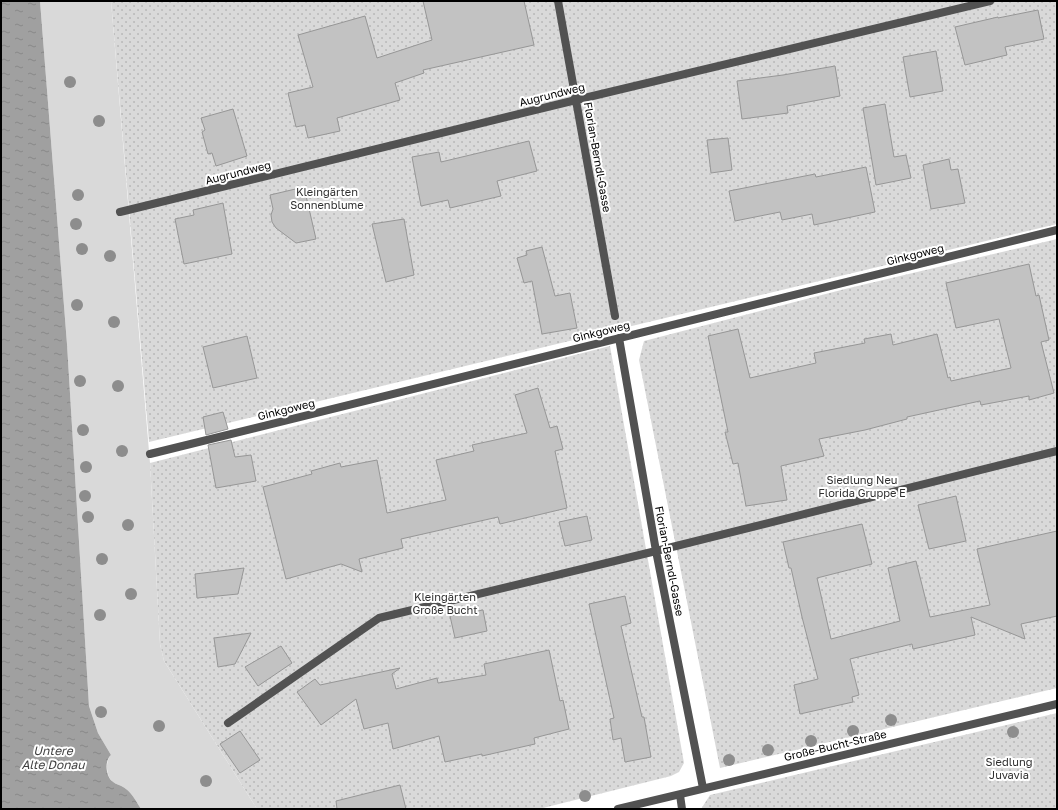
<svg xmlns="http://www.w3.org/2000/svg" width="1058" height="810" font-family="'Golos Text',sans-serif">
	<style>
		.green { fill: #d9d9d9 }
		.garden { fill: url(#garden-dots) }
		.water { fill: url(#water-ripples) }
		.building { fill: #c2c2c2; stroke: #969696 }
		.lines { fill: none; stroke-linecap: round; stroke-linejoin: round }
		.lane { stroke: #525252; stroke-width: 8 }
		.street { stroke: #525252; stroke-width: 8 }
		.tree { fill: #8d8d8d }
		.labels { text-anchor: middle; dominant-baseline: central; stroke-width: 4; stroke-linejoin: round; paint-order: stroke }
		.street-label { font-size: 11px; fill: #000; stroke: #fff }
		.park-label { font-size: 11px; fill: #303030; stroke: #fff }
		.water-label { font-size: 12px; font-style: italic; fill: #414141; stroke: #fff }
	</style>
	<defs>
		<pattern id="garden-dots" width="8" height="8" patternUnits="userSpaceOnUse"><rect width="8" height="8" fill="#d9d9d9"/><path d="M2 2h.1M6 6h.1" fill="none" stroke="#b8b8b8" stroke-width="1.8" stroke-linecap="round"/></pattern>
		<pattern id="water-ripples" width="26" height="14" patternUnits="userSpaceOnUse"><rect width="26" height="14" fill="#a0a0a0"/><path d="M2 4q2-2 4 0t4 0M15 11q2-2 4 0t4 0" fill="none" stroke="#888"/></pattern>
	</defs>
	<rect width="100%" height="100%" fill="#fff"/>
	<path class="green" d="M40,1H111L150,463L160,644L164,661L257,809H141C137,803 132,793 126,789C122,785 116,785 112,781C106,775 105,761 111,755L98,733L89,706L67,344Z"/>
	<path class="garden" d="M111,1H1057V224L149,442Z
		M1057,239V688L720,768L639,360L644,341L845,289Z
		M610,346L684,763L679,772L671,776L539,809H257L164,661L160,644L150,463Z
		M1057,713V809H701L710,795Z"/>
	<path class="water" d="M1,1H40L67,344L89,706L98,733L111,755C104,761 106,776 112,781C116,785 122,785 126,789C132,793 137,803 141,809H1Z"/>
	<path class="building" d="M423,1H524L534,45L423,70L424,73L395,83L400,100L337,118L340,131L308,138L305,125L296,127L288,93L313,87L298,35L365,16L377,58L432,40Z
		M1038,10L1044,39L1005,47L1007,55L965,65L955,27L998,17V18Z
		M936,51L943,91L910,97L903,57Z
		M835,66L840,96L787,106L788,113L742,119L737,81L783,75Z
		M885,104L894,157L906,155L911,178L876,185L863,108Z
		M233,109L247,156L216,166L212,153L208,154L202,132L205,130L201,118Z
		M728,138L732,170L711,173L707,140Z
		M529,141L537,171L497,181L501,196L450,208L448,200L421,206L412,157L439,152L441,162Z
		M949,159L951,170L958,169L965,203L931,209L923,165Z
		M866,167L875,212L814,225L812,214L782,220L780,212L735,221L729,191L815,174L816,177Z
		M304,187L316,239L296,243L276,228L272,222L271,215L273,209L270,195Z
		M223,203L232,254L184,264L175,219L194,215L193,210Z
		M404,219L414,275L386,282L372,224Z
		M542,247L555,296L570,293L577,328L542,334L532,281L524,283L517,258L527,255L526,251Z
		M1029,264L1036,296L1039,295L1049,340L1041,342L1054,393L1029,400V396L981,405L980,401L907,417V419L865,430L819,439L824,456L781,466L787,500L746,506L738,463L733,464L725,432H728L708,336L738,329L750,378L816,363L814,353L865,343L864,339L891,334L893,345L937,334L948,378L950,377L951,381L1011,368L999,319L956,328L946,283Z
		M247,336L257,378L213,388L203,347Z
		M538,388L550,428L557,426L563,449L555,451L567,508L500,524L498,517L401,539L403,548L359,559L362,572L341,564L286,579L263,487L312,474L311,471L340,463L341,467L377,460L387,513L446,500L436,460L474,451L472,445L527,433L515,395Z
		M223,412L228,429L206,435L203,417Z
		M231,440L235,457L251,455L256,481L216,488L208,445Z
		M956,496L966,541L929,549L918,505Z
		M587,516L592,540L565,546L559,522Z
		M862,524L872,564L817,578L831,639L900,621L888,568L916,561L930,617L990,605L977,549L1057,531V616L1021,624L1025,639L971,617L975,635L913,649L912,644L850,659L859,695L852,697L853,702L800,714L794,685L818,679L802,617L791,568H789L783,542Z
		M244,568L238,594L197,598L195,574Z
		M625,596L631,623L621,626L642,717H644L651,757L625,762L621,738L613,740L610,719L614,718L589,604Z
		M483,610L487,631L455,638L450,616Z
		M251,633L235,664L218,667L214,638Z
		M281,646L292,663L258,686L245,667Z
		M549,650L560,701L563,700L569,729L534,738L535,744L482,756V754L445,762L439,736L393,749L388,723L364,729L356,699L321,725L297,692L315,679L320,685L400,668L392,674L396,689L437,678L438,683L486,675L484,664Z
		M240,731L260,760L240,773L220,744Z
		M400,785L406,809H337L336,801Z"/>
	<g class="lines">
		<path class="lane" d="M558,1L615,316
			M120,212L576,100L990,1
			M619,338L656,551L703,788
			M150,454L1057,230
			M228,723L379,618L656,551L1057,451
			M680,795L682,809"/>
		<path class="street" d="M618,809L1057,704"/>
	</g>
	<g class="tree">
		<circle cx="70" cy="82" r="6"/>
		<circle cx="99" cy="121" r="6"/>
		<circle cx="78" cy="195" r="6"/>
		<circle cx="76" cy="224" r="6"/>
		<circle cx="82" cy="249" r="6"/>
		<circle cx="110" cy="256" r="6"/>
		<circle cx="77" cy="305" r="6"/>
		<circle cx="114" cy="322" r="6"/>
		<circle cx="80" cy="381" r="6"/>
		<circle cx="118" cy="386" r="6"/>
		<circle cx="83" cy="430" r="6"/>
		<circle cx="122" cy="451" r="6"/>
		<circle cx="86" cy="467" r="6"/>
		<circle cx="85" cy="496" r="6"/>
		<circle cx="88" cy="517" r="6"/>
		<circle cx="128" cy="525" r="6"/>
		<circle cx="102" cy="559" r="6"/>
		<circle cx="131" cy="594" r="6"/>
		<circle cx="100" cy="615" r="6"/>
		<circle cx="101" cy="712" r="6"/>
		<circle cx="891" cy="720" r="6"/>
		<circle cx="159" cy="726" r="6"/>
		<circle cx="853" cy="731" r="6"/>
		<circle cx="1013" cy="732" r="6"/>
		<circle cx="811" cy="741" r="6"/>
		<circle cx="768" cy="750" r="6"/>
		<circle cx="729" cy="760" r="6"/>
		<circle cx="206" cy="781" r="6"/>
		<circle cx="585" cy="796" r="6"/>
	</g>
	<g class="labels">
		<g class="street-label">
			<text transform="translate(552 94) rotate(-14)">Augrundweg</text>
			<text transform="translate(598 157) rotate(80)">Florian-Berndl-Gasse</text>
			<text transform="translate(238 172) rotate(-14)">Augrundweg</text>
			<text transform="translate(915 254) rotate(-14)">Ginkgoweg</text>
			<text transform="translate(601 331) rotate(-14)">Ginkgoweg</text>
			<text transform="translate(286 409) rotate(-14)">Ginkgoweg</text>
			<text transform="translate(670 561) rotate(79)">Florian-Berndl-Gasse</text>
			<text transform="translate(835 745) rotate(-13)">Große-Bucht-Straße</text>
		</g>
		<g class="park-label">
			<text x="327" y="191">Kleingärten<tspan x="327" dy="13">Sonnenblume</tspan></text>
			<text x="862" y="479">Siedlung Neu<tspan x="862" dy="13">Florida Gruppe E</tspan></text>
			<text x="445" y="596">Kleingärten<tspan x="445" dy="13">Große Bucht</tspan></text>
			<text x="1009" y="761">Siedlung<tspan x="1009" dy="13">Juvavia</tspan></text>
		</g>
		<g class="water-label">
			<text x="53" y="750">Untere<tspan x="53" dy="14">Alte Donau</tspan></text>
		</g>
	</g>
	<rect width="1058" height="810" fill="none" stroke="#000000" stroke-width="4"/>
</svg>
